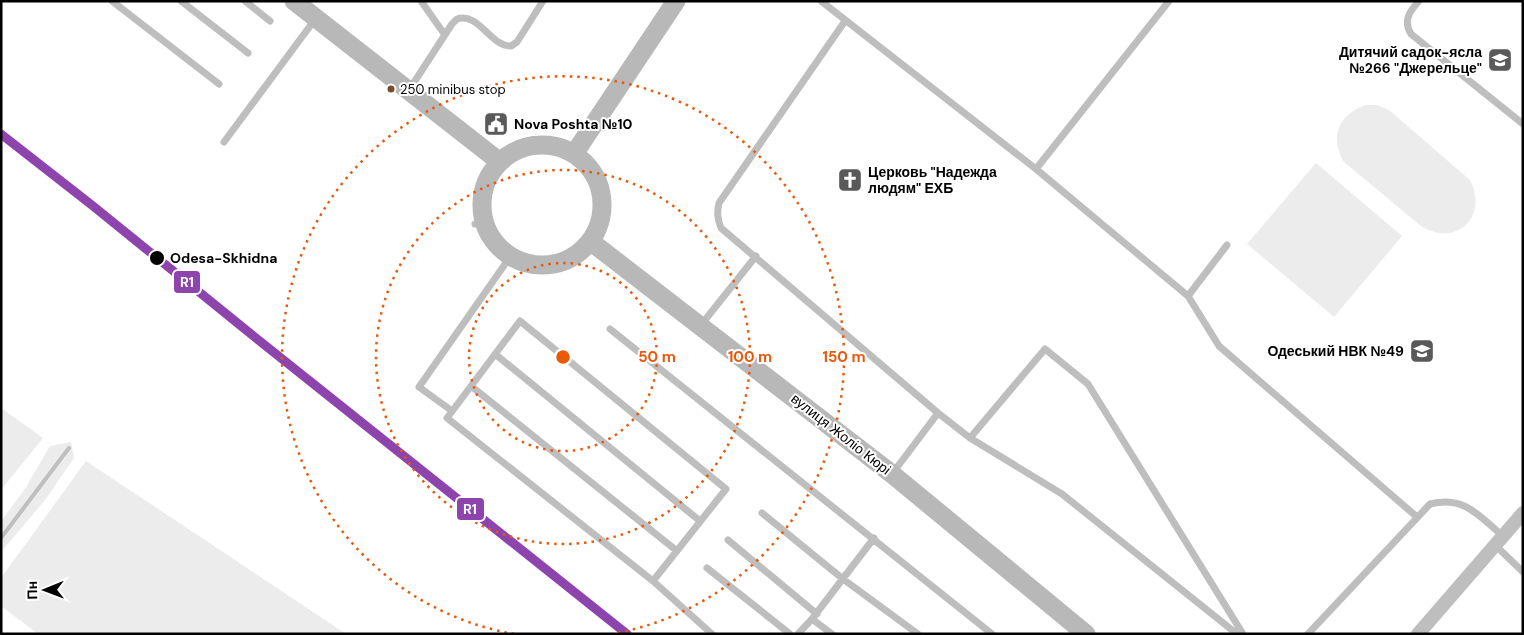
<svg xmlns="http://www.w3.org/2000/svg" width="1524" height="635" font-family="'DM Sans',sans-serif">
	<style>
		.green { fill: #ececec }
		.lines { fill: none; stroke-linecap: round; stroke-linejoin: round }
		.stream { stroke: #bfbfbf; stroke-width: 4 }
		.lane { stroke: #bebebe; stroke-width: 7 }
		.street { stroke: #bebebe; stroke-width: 14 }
		.secondary { stroke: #b8b8b8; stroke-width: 19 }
		.rail-1-casing { stroke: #fff; stroke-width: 12 }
		.rail-1 { stroke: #8e44ad; stroke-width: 9 }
		.ring { fill: none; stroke: #e8590c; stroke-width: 2.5; stroke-dasharray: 2.5 5 }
		.bus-dot { fill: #7a4b2a; stroke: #fff; stroke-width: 2 }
		.stop-dot { fill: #000; stroke: #fff; stroke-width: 2 }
		.labels { text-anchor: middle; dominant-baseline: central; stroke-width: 4; stroke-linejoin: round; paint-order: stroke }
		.bus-label { font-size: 13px; fill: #000; stroke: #fff; text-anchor: start }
		.poi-label { font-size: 14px; font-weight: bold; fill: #000; stroke: #fff; text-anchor: end }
		.stop-label { font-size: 14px; font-weight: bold; fill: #000; stroke: #fff; text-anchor: start }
		.street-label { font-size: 14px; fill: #000; stroke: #fff }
		.centre { fill: #e8590c; stroke: #fff; stroke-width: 2.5 }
		.ring-label { font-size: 15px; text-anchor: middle; font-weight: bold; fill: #e8590c; stroke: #fff; stroke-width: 4; stroke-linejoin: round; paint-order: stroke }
		.line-badge { stroke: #fff; stroke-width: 2 }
		.badge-label { font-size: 14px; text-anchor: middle; font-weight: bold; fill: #fff }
	</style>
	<rect width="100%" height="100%" fill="#fff"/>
	<path class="green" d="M1366,105H1377L1389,110L1470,180C1489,217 1456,248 1421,226L1343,161C1330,135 1338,115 1366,105Z
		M1316,163L1402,236L1334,317L1247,244Z
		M1,408L43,438L1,490Z
		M71,442L74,458L45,500L1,552V521L25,489L50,446Z
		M86,461L346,634H38L1,606V578Z"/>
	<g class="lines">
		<path class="stream" d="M1,538L69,448"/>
		<path class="lane" d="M112,1L219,84
			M181,1L248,53
			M245,1L270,21
			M421,1L445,35
			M821,1L1036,169L1188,296L1219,346L1417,517
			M1419,1C1409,12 1403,21 1411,34L1523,124
			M845,21L719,203C717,212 717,218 721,228L938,413L970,438L1062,494L1237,634
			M409,90L452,24L457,19C479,12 491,47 511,46L517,42L543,1
			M224,142L316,18
			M1036,169L1169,1
			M475,224L485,222
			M1188,296L1227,245
			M701,325L756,256
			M610,329L992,634
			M495,354L700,521
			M471,386L677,551
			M452,411L419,387L510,257
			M970,438L1045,349L1088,384L1243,634
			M892,474L938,413
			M762,513L843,579L918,634
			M728,540L817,614
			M1495,545L1523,572
			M707,568L790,634
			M653,581L726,489L520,321L447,418L653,581L712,634
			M812,619L832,634
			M798,634L812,619L874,538
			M1308,634L1430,504C1464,495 1479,516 1503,536"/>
		<path class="street" d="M1418,634L1523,513"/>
		<path class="secondary" d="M294,1L500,162
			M482 205a60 60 0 1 1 120 0a60 60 0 1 1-120 0Z
			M574,154L676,1
			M590,241L892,474L1086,634"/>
		<defs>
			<path id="rail-1" d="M1,134L93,206L251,334L627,634"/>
		</defs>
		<use href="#rail-1" class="rail-1-casing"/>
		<use href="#rail-1" class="rail-1"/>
	</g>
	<g class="ring">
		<circle cx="563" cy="357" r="94"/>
		<circle cx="563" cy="357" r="187"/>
		<path d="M514 634A281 281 0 1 1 612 634"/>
	</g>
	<defs>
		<symbol id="school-square" viewBox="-11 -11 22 22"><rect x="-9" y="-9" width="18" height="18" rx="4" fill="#595959" stroke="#fff"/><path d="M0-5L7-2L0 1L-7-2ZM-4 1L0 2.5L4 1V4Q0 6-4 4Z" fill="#fff"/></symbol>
		<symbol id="civic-square" viewBox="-11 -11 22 22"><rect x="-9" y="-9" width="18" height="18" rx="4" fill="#595959" stroke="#fff"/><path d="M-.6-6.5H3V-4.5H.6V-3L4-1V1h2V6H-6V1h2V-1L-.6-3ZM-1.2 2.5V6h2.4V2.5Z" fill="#fff"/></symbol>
		<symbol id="church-square" viewBox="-11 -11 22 22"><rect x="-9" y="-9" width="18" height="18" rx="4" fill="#595959" stroke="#fff"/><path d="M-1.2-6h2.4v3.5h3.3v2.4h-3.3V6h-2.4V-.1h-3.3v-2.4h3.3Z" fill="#fff"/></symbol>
	</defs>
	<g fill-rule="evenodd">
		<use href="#school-square" x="1486" y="46" width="28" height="28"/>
		<use href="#civic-square" x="482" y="110" width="28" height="28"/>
		<use href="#church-square" x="836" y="166" width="28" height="28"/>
		<use href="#school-square" x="1408" y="337" width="28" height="28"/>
	</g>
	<circle class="bus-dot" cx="391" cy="89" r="4.5"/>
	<circle class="stop-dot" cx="157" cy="258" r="8"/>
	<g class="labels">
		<g class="bus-label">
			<text x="400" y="89">250 minibus stop</text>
		</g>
		<g class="poi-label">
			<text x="1482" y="52">Дитячий садок-ясла<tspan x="1482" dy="16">№266 "Джерельце"</tspan></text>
			<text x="514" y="124" text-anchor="start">Nova Poshta №10</text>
			<text x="868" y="172" text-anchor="start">Церковь "Надежда<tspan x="868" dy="16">людям" ЕХБ</tspan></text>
			<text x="1404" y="351">Одеський НВК №49</text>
		</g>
		<g class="stop-label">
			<text x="170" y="258">Odesa-Skhidna</text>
		</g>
		<g class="street-label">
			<text transform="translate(841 434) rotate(38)">вулиця Жоліо Кюрі</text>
		</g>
	</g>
	<circle cx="563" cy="357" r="8" class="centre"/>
	<g class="ring-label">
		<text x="657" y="362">50 m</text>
		<text x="750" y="362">100 m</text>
		<text x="844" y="362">150 m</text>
	</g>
	<g class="line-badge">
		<rect x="173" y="270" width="28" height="24" rx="5" fill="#8e44ad"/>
		<rect x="456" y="497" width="29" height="24" rx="5" fill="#8e44ad"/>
	</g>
	<g class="badge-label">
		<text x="187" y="287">R1</text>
		<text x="470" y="514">R1</text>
	</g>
	<rect width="1524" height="635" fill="none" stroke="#000000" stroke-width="5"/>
	<g transform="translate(45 590) rotate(269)" stroke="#ffffff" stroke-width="4" paint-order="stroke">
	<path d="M0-4L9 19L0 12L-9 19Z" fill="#000000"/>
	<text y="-8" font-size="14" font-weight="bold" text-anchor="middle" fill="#000000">Пн</text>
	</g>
</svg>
